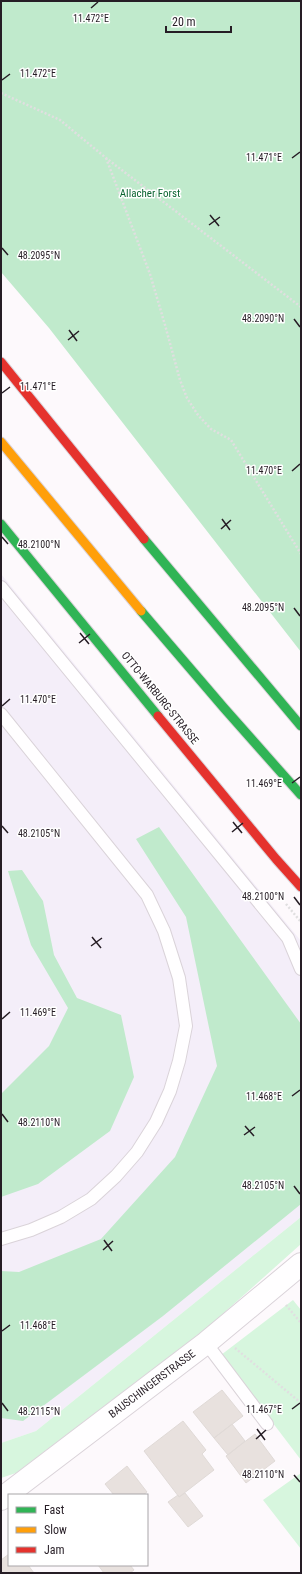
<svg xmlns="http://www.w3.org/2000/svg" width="302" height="1574" font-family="'Roboto Condensed',sans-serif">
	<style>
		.industrial { fill: #f4eef9 }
		.green { fill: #d7f6de }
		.forest { fill: #c0eacc }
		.building { fill: #e8e1de; stroke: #e0dad7 }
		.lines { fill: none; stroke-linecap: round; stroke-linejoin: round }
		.lane-casing { stroke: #dad3d9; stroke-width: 14 }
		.street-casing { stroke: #dad3d9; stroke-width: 24 }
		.fast-casing { stroke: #dad3d9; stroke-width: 11 }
		.slow-casing { stroke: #dad3d9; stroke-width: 11 }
		.jam-casing { stroke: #dad3d9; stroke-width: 11 }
		.path { stroke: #e0dfe0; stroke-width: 2.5; stroke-dasharray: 2 2; stroke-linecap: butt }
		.lane { stroke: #fffeff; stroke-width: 12 }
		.street { stroke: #fffeff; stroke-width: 22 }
		.fast { stroke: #30b455; stroke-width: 9 }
		.slow { stroke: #ff9f0a; stroke-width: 9 }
		.jam { stroke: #e5322d; stroke-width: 9 }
		.ticks { fill: none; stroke: #261d25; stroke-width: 1.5 }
		.labels { text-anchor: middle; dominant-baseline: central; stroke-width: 3; stroke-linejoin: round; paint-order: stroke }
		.park-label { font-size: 11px; fill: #0c6532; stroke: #fff }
		.street-label { font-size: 11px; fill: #261d25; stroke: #fff }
		.ticks-label { font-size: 10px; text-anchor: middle; fill: #261d25; stroke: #fff; stroke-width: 3; stroke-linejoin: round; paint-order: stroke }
	</style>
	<rect width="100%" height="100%" fill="#fdf9fc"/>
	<path class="industrial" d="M1,574L301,941V1217L36,1431L1,1443Z"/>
	<path class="green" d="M301,1217V1244L208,1327L16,1473L1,1478V1443L36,1431Z
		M293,1300L301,1310V1460L221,1355Z
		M301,1473V1549L263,1500Z"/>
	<path class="forest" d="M1,1H301V652L49,328L1,272Z
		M159,827L301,1024V1204L163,1316L23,1421L1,1418V1271L19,1272L101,1239L175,1157L217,1066L186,917L136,839Z
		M22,870L43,901L54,955L77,998L121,1015L134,1077L110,1131L38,1184L1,1197V1094L49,1046L68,1008L31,945L8,871Z"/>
	<path class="building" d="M222,1390L243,1416L214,1438L193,1412Z
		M183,1421L206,1450L202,1454L214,1470L179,1497L144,1451Z
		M232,1424L245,1441L228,1455L214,1438Z
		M255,1434L275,1461L246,1483L226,1456Z
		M127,1466L147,1492L143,1495H114L105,1484Z
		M185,1493L203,1516L188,1527L168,1502L178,1495L179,1497Z
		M9,1554V1565H28L34,1573H1V1560Z
		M98,1565H130L134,1570L130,1573H104Z"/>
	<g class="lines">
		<defs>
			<path id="lane" d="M1,587L288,938L301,969
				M1,714L147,895L164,931L179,978L186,1026L179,1061L170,1091L156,1122L137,1152L116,1176L91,1199L61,1217L31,1230L1,1239
				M206,1343L267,1424"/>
			<path id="street" d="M1,1499L206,1343L301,1264"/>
			<path id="fast" d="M1,524L158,716
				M144,539L301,726
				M141,611L224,708L301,795"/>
			<path id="slow" d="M1,442L141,611"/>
			<path id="jam" d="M1,362L144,539
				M158,716L276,859L301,887"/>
		</defs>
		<use href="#lane" class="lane-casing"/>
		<use href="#street" class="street-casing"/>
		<use href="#fast" class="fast-casing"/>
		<use href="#slow" class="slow-casing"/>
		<use href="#jam" class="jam-casing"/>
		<path class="path" d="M1,93L60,120L106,158L301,307
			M106,158L150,274L165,325L180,380L187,398L198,415L211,429L231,440L301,554
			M286,904L301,922
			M286,1305L301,1323
			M235,1348L301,1403"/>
		<use href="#lane" class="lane"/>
		<use href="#street" class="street"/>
		<use href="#fast" class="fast"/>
		<use href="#slow" class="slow"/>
		<use href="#jam" class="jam"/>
	</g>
	<path class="ticks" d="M91,8L98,2M2,80L10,74M292,158L300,152M210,215L219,226M209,225L220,217M2,248L8,255M294,319L300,327M69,330L77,341M68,340L79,331M2,393L10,387M292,471L300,464M222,519L230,530M221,529L231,520M2,537L8,544M294,608L300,616M80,633L89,644M79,643L90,634M2,706L10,699M292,783L300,777M233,822L242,833M2,826L8,833M232,832L243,823M294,897L300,905M92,937L101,948M91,946L102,938M2,1019L10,1012M292,1096L300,1090M2,1114L8,1122M245,1126L254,1136M244,1135L255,1127M294,1186L300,1194M104,1240L112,1251M103,1250L113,1241M2,1331L10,1325M2,1403L8,1411M292,1409L300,1403M257,1429L265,1440M256,1439L266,1430M294,1475L300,1482"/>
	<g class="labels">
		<g class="park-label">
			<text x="150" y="193">Allacher Forst</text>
		</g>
		<g class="street-label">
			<text transform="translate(160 698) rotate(51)">OTTO-WARBURG-STRASSE</text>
			<text transform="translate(152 1384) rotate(-37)">BAUSCHINGERSTRASSE</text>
		</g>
	</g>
	<g class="ticks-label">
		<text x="91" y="22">11.472°E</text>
		<text x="38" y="77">11.472°E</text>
		<text x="264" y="161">11.471°E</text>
		<text x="39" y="259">48.2095°N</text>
		<text x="263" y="322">48.2090°N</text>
		<text x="38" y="390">11.471°E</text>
		<text x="264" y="474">11.470°E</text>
		<text x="39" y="548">48.2100°N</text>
		<text x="263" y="611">48.2095°N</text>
		<text x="38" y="703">11.470°E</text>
		<text x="264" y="787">11.469°E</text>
		<text x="39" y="837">48.2105°N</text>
		<text x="263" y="900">48.2100°N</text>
		<text x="38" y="1016">11.469°E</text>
		<text x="264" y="1100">11.468°E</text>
		<text x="39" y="1126">48.2110°N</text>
		<text x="263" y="1189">48.2105°N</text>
		<text x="38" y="1329">11.468°E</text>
		<text x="264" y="1413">11.467°E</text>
		<text x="39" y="1415">48.2115°N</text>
		<text x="263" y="1478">48.2110°N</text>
	</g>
	<rect width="302" height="1574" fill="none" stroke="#261d25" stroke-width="4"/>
	<rect x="8" y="1494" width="140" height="72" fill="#ffffff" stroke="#a8a5a8"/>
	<rect x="16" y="1507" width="20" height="6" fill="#30b455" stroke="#a8a5a8"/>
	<text x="44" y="1514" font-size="12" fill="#261d25">Fast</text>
	<rect x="16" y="1527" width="20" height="6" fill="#ff9f0a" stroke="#a8a5a8"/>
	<text x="44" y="1534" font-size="12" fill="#261d25">Slow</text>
	<rect x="16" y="1547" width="20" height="6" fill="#e5322d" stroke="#a8a5a8"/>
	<text x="44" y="1554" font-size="12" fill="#261d25">Jam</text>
	<path d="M166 26v6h65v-6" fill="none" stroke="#261d25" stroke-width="2"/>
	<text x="172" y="26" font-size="12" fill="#261d25" stroke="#ffffff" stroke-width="3" paint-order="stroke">20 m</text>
</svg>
